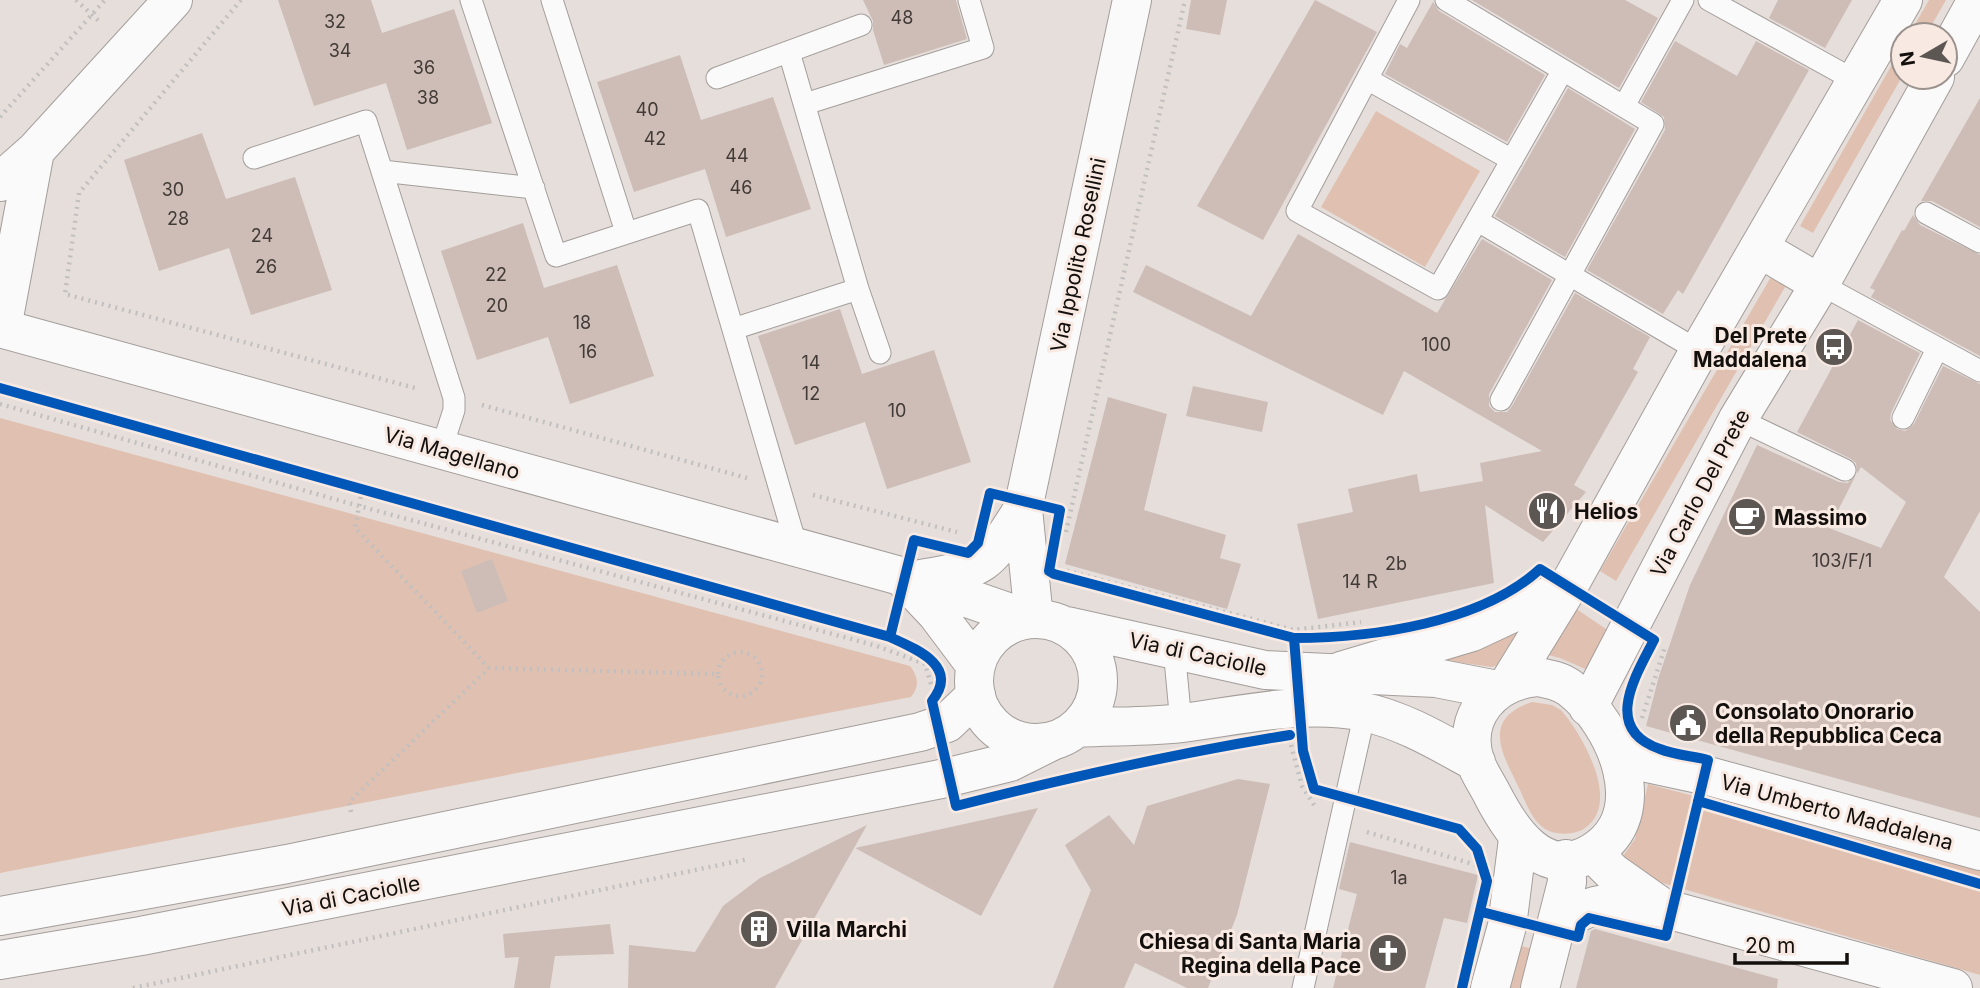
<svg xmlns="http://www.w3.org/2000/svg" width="1980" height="988" font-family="Inter,sans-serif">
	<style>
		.green { fill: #e0c1b1 }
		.building { fill: #cdbdb6 }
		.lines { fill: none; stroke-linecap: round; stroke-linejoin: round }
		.lane-casing { stroke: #a39e9b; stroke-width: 23 }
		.street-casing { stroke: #a39e9b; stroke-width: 40 }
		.secondary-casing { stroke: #a39e9b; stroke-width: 40 }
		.path { stroke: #c2c0bf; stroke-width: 4.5; stroke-dasharray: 2 5; stroke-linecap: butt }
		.lane { stroke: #fbfafa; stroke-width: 21 }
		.street { stroke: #fbfafa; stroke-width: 38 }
		.secondary { stroke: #fbfafa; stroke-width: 38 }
		.cycleway-casing { stroke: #f8eae3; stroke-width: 15 }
		.cycleway { stroke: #0057b8; stroke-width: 10 }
		.labels { text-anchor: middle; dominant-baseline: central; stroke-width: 6; stroke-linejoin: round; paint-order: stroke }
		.number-label { font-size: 18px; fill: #423a36 }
		.street-label { font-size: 21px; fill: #130f0c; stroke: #f8eae3 }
		.poi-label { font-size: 21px; font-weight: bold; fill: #130f0c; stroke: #f8eae3; text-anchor: start }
	</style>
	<rect width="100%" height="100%" fill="#e6dedb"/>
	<path class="green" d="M1929,0H1946L1926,35H1909Z
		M1903,45V75L1813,233L1800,226Z
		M1376,111L1480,171L1425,267L1321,207Z
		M1775,270L1789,280L1616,581L1600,571Z
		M0,418L910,666C918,676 920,686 911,697L0,873Z
		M1572,606L1612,633L1592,672L1560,658L1544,654Z
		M1532,613L1506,662L1492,667L1440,660Z
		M1532,702L1552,705L1561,710C1582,734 1622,803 1585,828C1575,835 1560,835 1549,831C1533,824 1526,803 1519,788C1502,753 1481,719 1532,702Z
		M1648,784L1980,871V975L1649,879L1619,862L1635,839Z
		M1516,945L1534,949L1525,988H1506Z"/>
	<path class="building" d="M278,0H371L382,33L454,9L492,123L407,150L386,83L314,106Z
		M863,0H956L967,39L884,65L873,30V21Z
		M1191,0H1227L1220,35L1186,29Z
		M1315,0L1377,32L1263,240L1197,206Z
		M1472,0H1625L1658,18L1619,88Z
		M1778,0H1852L1825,48L1769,18Z
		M1433,2L1439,11L1545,75L1507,142L1385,74L1400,44L1407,48Z
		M1675,41L1737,76L1756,41L1809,70L1683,294L1678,290L1663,314L1587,270L1665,130L1664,117L1641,102Z
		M680,55L701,120L773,97L811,209L726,237L705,169L634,192L597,82Z
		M1568,88L1635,129L1565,257L1495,216Z
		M1980,98V227L1932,201H1921Z
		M202,133L226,199L295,177L332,290L251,315L229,248L159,271L124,160Z
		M1913,215L1920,225L1980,255V356L1871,297L1875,290L1870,288L1902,230L1904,231Z
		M523,223L544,288L617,265L654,376L570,404L548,337L477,360L441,251Z
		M1298,234L1437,313L1482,239L1552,280L1489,394V406L1495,412H1507L1512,406L1575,293L1650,337L1633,369L1638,372L1574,485L1586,492L1543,542L1485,505L1494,583L1318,619L1297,524L1353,512L1348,489L1417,474L1420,492L1483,481L1480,463L1542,451L1404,371L1383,415L1133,292L1146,265L1251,316Z
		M840,309L862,374L934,350L971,462L887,489L865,422L795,445L758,336Z
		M1858,320L1920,353L1891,413L1890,420L1897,429L1905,431L1914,424L1943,366L1980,384V511L1944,577L1980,612V818L1646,726L1659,676L1690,585L1757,445L1839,482L1847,483L1855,477L1829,528L1881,548L1906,502L1861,467L1857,474L1856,463L1851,459L1797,432Z
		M1193,386L1268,402L1262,432L1186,416Z
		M1108,397L1167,414L1144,510L1226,535L1220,558L1241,564L1227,609L1065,564Z
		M492,559L508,601L477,613L461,571Z
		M1238,779L1270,784L1237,915L1208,988H1187L1135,963L1124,988H1053L1091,890L1065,845L1109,815L1134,845L1147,806Z
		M1038,808L981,916L855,848Z
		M867,825L775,988H628L629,945L695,952L723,906L760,878Z
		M1350,842L1478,875L1467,923L1444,918L1425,988H1333L1357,894L1339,889Z
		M610,924L614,954L555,956L550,988H514L519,957L505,958L503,934Z
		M1595,929L1778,979L1777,988H1576L1591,931Z"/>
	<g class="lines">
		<defs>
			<path id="lane" d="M471,0L556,256L698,210L797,548
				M552,0L626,232
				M1409,0L1297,211L1438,289L1563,70
				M1446,0L1653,124L1501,400
				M1709,0L1856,81
				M789,52L858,289
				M717,78L861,25
				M1367,79L1512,160
				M805,104L983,48L969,0
				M1624,106L1683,0
				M254,158L366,121L454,398V410L441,450
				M382,171L534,188
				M1926,213L1980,242
				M1478,221L1699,351
				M1820,284L1980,371
				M733,329L858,289L880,353
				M1903,418L1937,349
				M1738,419L1845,470
				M1174,649L1181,723
				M1303,988L1365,712"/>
			<path id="street" d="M0,182L35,151L173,0
				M1759,248L1820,284
				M2,328L35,151
				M915,580C986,568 985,569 1023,509
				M1034,619L1023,509L1132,0
				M1341,671L1472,632L1568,587
				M0,916L287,864L920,732L947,723L976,695
				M1554,931C1589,896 1618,902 1663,908
				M0,960L141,936L941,779L1010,762L1050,742
				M1490,988L1507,926L1518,839
				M1540,988L1567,882L1566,859"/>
			<path id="secondary" d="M1945,58L1977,0
				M0,328L915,580L1028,619
				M903,578L937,614L976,666
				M974 681a62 62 0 1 1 124 0a62 62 0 1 1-124 0Z
				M1067,626L1265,670L1436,678L1497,690
				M1537,677C1549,679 1561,681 1571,689C1617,725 1654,815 1593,852C1544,882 1511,831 1492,794C1487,784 1479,773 1475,761C1461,716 1493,681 1537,677Z
				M1509,683L1568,587L1699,351L1903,0
				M1588,707L1738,419L1820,284L1935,77
				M1077,728C1112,726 1149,727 1183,723C1243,715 1304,700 1364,712C1403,720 1441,743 1476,762
				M1614,746L1647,763L1712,777L1980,851
				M1593,853L1612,872L1663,908L1953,988"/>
		</defs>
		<use href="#lane" class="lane-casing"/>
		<use href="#street" class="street-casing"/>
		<use href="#secondary" class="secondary-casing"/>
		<path class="path" d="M76,0L101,23
			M241,0L79,193L65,294L419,389
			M0,117L105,0
			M0,404L359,506L877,646L925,664L931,684
			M482,405L747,478
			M362,490L355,528L489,668
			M813,495L957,532
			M1066,532L1185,0
			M1067,571L1294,630L1361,622
			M718 674a22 22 0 1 1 44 0a22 22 0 1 1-44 0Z
			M1642,718L1665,647
			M1291,745L1302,786L1316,808
			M1050,788L1106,773L1144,767
			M351,812L349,802L489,668L718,674
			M1367,832L1476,865
			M133,988L748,859"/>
		<use href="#lane" class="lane"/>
		<use href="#street" class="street"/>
		<use href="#secondary" class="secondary"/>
		<defs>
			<path id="cycleway" d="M0,388L890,637C916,649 960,666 932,701L956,806C1066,778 1177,753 1290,735
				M890,637L914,540L968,553L978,543L990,493L1060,510L1049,571L1054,574L1294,638L1303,751L1314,789L1459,829L1477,849L1487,881L1462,988
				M1294,638C1372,638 1481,623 1540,569L1654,640C1635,677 1602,729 1660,749C1675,755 1693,756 1708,760L1666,936L1589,918L1581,925L1578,937L1482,912
				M1698,801L1980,884"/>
		</defs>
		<use href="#cycleway" class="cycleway-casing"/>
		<use href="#cycleway" class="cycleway"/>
	</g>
	<defs>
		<symbol id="bus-disc" viewBox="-11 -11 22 22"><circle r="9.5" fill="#5d5754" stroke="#f8eae3"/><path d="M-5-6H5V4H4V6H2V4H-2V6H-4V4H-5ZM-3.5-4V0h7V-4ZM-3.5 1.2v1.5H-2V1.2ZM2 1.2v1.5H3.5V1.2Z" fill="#fff"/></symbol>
		<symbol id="restaurant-disc" viewBox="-11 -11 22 22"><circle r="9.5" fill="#5d5754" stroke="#f8eae3"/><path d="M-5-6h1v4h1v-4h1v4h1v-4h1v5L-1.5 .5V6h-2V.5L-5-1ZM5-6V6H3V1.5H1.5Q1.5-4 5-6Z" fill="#fff"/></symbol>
		<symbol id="cafe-disc" viewBox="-11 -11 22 22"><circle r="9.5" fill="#5d5754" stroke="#f8eae3"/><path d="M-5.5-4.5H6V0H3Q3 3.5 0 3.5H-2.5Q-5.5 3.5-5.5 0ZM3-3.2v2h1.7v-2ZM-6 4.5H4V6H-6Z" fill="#fff"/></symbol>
		<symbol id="civic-disc" viewBox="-11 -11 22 22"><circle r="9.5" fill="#5d5754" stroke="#f8eae3"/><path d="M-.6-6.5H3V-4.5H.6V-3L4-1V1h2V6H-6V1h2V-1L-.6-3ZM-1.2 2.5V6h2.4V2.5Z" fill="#fff"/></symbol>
		<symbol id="building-disc" viewBox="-11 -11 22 22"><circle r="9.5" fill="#5d5754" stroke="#f8eae3"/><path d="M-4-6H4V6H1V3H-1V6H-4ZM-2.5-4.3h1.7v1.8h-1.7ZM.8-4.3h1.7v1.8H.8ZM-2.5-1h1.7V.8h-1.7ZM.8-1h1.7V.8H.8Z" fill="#fff"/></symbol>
		<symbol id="church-disc" viewBox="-11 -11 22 22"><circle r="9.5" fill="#5d5754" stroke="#f8eae3"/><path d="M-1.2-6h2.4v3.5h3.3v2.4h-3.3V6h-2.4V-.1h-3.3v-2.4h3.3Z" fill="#fff"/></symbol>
	</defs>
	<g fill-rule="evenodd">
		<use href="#bus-disc" x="1812" y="325" width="44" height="44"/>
		<use href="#restaurant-disc" x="1525" y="489" width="44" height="44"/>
		<use href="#cafe-disc" x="1725" y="495" width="44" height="44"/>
		<use href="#civic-disc" x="1666" y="701" width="44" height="44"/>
		<use href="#building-disc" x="737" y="907" width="44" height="44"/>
		<use href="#church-disc" x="1366" y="931" width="44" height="44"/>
	</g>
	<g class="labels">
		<g class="number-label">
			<text x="902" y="17">48</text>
			<text x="335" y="21">32</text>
			<text x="340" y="50">34</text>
			<text x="424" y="67">36</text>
			<text x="428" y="97">38</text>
			<text x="647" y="109">40</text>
			<text x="655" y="138">42</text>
			<text x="737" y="155">44</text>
			<text x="741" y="187">46</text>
			<text x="173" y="189">30</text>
			<text x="178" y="218">28</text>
			<text x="262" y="235">24</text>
			<text x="266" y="266">26</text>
			<text x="496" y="274">22</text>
			<text x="497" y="305">20</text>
			<text x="582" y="322">18</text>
			<text x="1436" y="344">100</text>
			<text x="588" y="351">16</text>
			<text x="811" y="362">14</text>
			<text x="811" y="393">12</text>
			<text x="897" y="410">10</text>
			<text x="1842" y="560">103/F/1</text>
			<text x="1396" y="563">2b</text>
			<text x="1360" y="581">14 R</text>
			<text x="1399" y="877">1a</text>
		</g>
		<g class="street-label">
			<text transform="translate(1078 255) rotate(-78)">Via Ippolito Rosellini</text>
			<text transform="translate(452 453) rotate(16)">Via Magellano</text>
			<text transform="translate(1700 493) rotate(-62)">Via Carlo Del Prete</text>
			<text transform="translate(1198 654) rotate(12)">Via di Caciolle</text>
			<text transform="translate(1837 812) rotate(15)">Via Umberto Maddalena</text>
			<text transform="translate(351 896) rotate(-11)">Via di Caciolle</text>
		</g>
		<g class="poi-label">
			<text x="1807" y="335" text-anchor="end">Del Prete<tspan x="1807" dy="24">Maddalena</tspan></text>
			<text x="1574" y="511">Helios</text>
			<text x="1774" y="517">Massimo</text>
			<text x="1715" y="711">Consolato Onorario<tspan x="1715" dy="24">della Repubblica Ceca</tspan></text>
			<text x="786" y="929">Villa Marchi</text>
			<text x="1361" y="941" text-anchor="end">Chiesa di Santa Maria<tspan x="1361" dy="24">Regina della Pace</tspan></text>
		</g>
	</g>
	<g transform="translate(1924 56) rotate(261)"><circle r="33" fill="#f8eae3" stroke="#9c928d" stroke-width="2"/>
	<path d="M0-5L12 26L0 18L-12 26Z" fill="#5d5754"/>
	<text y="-10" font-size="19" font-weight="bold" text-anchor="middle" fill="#130f0c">N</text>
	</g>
	<path d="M1735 953v10h112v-10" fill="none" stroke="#130f0c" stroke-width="3.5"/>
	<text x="1745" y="953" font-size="21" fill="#130f0c" stroke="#f8eae3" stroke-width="5" paint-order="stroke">20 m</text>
</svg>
